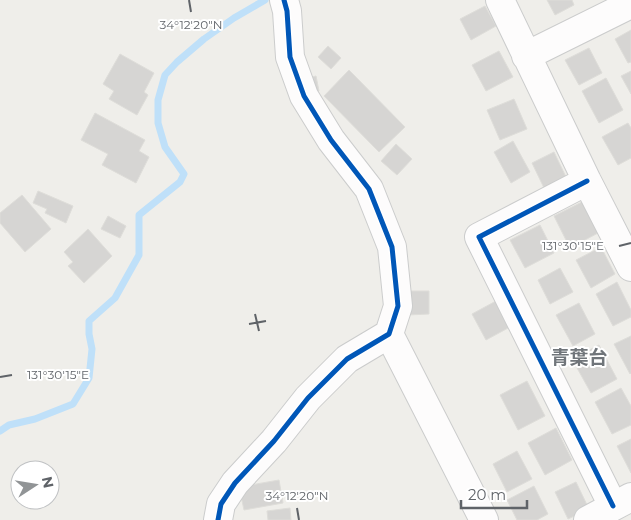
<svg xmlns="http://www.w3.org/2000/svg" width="631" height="520" font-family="Montserrat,'Noto Sans JP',sans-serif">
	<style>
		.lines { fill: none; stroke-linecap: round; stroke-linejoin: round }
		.stream { stroke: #bfe0f9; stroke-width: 7 }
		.building { fill: #d6d5d3; stroke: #deddd9 }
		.minor-casing { stroke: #cbcccc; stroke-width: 30 }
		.minor { stroke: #fdfcfc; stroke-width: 28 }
		.cycleway-casing { stroke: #fff; stroke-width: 8 }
		.cycleway { stroke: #0057b8; stroke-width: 5 }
		.ticks { fill: none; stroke: #5f6368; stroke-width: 2 }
		.labels { text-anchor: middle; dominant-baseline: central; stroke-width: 4; stroke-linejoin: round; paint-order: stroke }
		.quarter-label { font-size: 19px; font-weight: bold; fill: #70757a; stroke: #fff }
		.ticks-label { font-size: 12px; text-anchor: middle; fill: #5f6368; stroke: #fff; stroke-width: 4; stroke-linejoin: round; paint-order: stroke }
	</style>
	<rect width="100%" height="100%" fill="#efeeea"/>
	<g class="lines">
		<path class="stream" d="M0,431L9,425L35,419L73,404L89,378L92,349L89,334V321L115,298L139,255V215L180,182L184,174L165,147L158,123V100L165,75L177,62L204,39L234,18L265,0"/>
	</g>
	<path class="building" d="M547,0H572L574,5L555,15Z
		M485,6L496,26L471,40L460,19Z
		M631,30V62L628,63L615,39Z
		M328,46L341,58L331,69L318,57Z
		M589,48L602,73L579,85L565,60Z
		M499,51L513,77L486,91L472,65Z
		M120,54L154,73L144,92L148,95L137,115L109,99L114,91L103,84Z
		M349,70L405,127L379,152L324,96Z
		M631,71V94L621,76Z
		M316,76L319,91L309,93L305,79Z
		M606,78L623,110L599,123L582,91Z
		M514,99L527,129L500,140L487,110Z
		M95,113L145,140L139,151L149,157L136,183L102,165L108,154L81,140Z
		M628,123L631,128V158L618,165L602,137Z
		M513,141L530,172L511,183L494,152Z
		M396,144L412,159L397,175L381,161Z
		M554,152L567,179L545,190L532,163Z
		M38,191L73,206L66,223L45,213L47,209L33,203Z
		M22,195L51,229L25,252L0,223V213Z
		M582,202L598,233L570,248L554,216Z
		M108,216L126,226L120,238L101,229Z
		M540,225L554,253L525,268L510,240Z
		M88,229L112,256L84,283L68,266L73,262L64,252Z
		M601,247L615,274L591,288L576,260Z
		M560,268L573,292L550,304L538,280Z
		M617,282L631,310V317L613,326L596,294Z
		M407,291H429V314L407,315Z
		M496,301L510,327L486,340L472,314Z
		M579,303L595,334L573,346L556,315Z
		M631,336V373L630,374L614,344Z
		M599,345L617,379L591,393L572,359Z
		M527,381L545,416L518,430L500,395Z
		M621,388L631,406V425L612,434L595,402Z
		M556,428L572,460L545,475L528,443Z
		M631,439V473L617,446Z
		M517,451L532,479L507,492L493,464Z
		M279,480L283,503L244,510L239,487Z
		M576,482L589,509L568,519L555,492Z
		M534,486L548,514L537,520H517L507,500Z
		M290,508L291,520H268L267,511Z"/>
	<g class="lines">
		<defs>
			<path id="minor" d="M500,0L587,181L631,267
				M526,56L631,4
				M587,181L479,237L613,506
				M389,334L484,520
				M218,520L221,504L235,483L274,441L308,398L347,359L389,334L398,306L392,247L369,189L331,140L304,96L290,57L287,11L284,0
				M588,520L631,497"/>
		</defs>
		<use href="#minor" class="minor-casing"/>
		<use href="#minor" class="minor"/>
		<defs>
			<path id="cycleway" d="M587,181L479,237L613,506
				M218,520L221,504L235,483L274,441L308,398L347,359L389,334L398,306L392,247L369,189L331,140L304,96L290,57L287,11L284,0"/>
		</defs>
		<use href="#cycleway" class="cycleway-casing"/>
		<use href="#cycleway" class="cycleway"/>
	</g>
	<path class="ticks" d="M189,0L191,12M619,246L631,243M255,314L259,331M249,324L266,321M0,377L12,375M297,508L299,520"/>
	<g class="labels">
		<g class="quarter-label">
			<text x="579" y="357">青葉台</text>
		</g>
	</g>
	<g class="ticks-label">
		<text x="191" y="29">34°12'20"N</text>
		<text x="573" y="250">131°30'15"E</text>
		<text x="58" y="379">131°30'15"E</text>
		<text x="297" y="500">34°12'20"N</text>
	</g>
	<g transform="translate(35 485) rotate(78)"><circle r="24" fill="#ffffff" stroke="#bfc1c3"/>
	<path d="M0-4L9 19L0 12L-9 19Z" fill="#919496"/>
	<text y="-8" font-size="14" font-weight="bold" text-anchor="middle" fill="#5f6368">N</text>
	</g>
	<path d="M461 500v8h66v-8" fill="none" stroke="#5f6368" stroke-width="2.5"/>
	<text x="468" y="500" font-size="15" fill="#5f6368" stroke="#ffffff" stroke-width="4" paint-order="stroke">20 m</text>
</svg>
